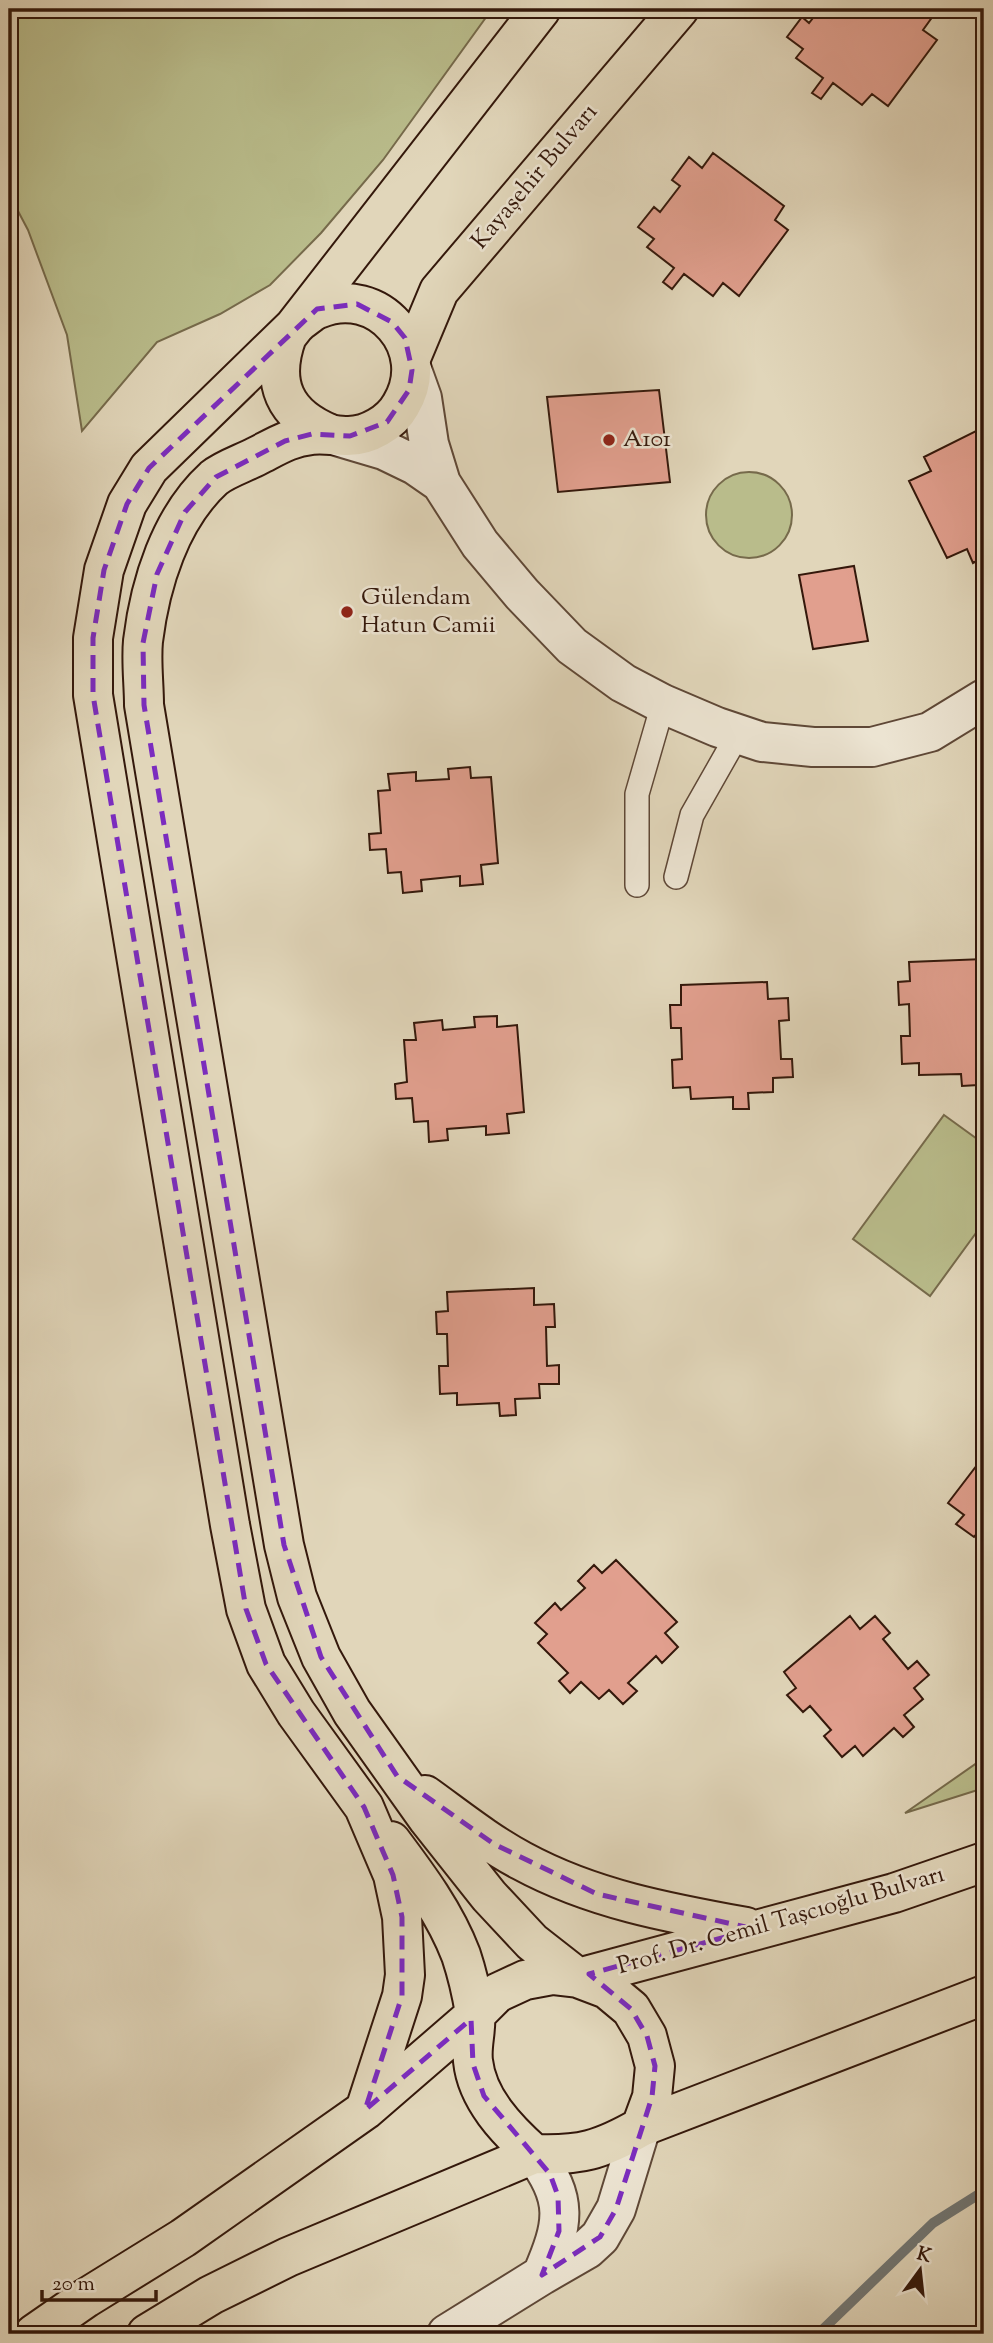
<svg xmlns="http://www.w3.org/2000/svg" width="993" height="2343" font-family="'Sorts Mill Goudy',serif">
	<style>
		.green { fill: #b9bc8b; stroke: #766a4b; stroke-width: 2 }
		.lines { fill: none; stroke-linecap: round; stroke-linejoin: round }
		.stream { stroke: #717775; stroke-width: 10 }
		.building { fill: #e19f8e; stroke: #34180b; stroke-width: 2 }
		.service-casing { stroke: #5f4837; stroke-width: 26 }
		.minor-casing { stroke: #5f4837; stroke-width: 42 }
		.tertiary-casing { stroke: #5f4837; stroke-width: 42 }
		.primary-casing { stroke: #34180b; stroke-width: 42 }
		.service { stroke: #ece4d2; stroke-width: 23 }
		.minor { stroke: #ece4d2; stroke-width: 38 }
		.tertiary { stroke: #ece4d2; stroke-width: 38 }
		.primary { stroke: #e1d6ba; stroke-width: 38 }
		.marked { fill: none; stroke: #7b2cbf; stroke-width: 5; stroke-dasharray: 14 9; stroke-linejoin: round }
		.poi-dot { fill: #8f2418; stroke: #ece4d2; stroke-width: 2.5 }
		.labels { text-anchor: middle; dominant-baseline: central; stroke-width: 5; stroke-linejoin: round; paint-order: stroke }
		.street-label { font-size: 24px; fill: #34180b; stroke: #ece4d2 }
		.poi-label { font-size: 24px; fill: #34180b; stroke: #ece4d2; text-anchor: start }
	</style>
	<rect width="100%" height="100%" fill="#e1d6ba"/>
	<filter id="stains"><feTurbulence type="fractalNoise" baseFrequency=".00286" numOctaves="4"/><feColorMatrix values="0 0 0 0 .2 0 0 0 0 .09 0 0 0 0 .02 0 0 0 .5 -.17"/></filter>
	<radialGradient id="worn" r=".72"><stop offset=".6" stop-color="#630" stop-opacity="0"/><stop offset="1" stop-color="#630" stop-opacity=".3"/></radialGradient>
	<path class="green" d="M9,9H492L383,160L321,233L270,285L220,314L157,342L82,431L67,335L28,230L9,194Z
		M706 515a43 43 0 1 1 86 0a43 43 0 1 1-86 0Z
		M944,1115L984,1144V1222L930,1296L853,1239Z
		M984,1758V1788L905,1813Z"/>
	<g class="lines">
		<path class="stream" d="M818,2334L933,2223L984,2191"/>
	</g>
	<path class="building" d="M820,9H923L933,16L923,30L937,40L888,106L872,94L862,105L833,83L821,99L812,93L823,78L796,58L803,49L787,37L802,17L809,23Z
		M713,153L784,206L775,220L788,230L739,296L723,283L713,296L684,274L672,289L663,282L674,268L647,247L654,239L638,227L654,207L660,212L680,186L672,180L689,157L702,168Z
		M659,390L670,482L558,492L547,397Z
		M984,427V557L973,563L967,549L947,558L909,481L931,471L924,457Z
		M854,566L868,641L813,649L799,575Z
		M470,767L471,778L491,777L498,863L481,865L483,884L460,886V876L421,880L422,891L403,893L401,872L388,873L386,849L370,850L369,834L381,833L378,791L390,790L388,774L416,772V781L449,779L448,769Z
		M984,959V1070H977L978,1085L962,1086L961,1074L919,1075V1063L902,1064L901,1036H910L909,1004L899,1005L898,982L910,981L909,962Z
		M767,982L768,999L788,998L789,1020L779,1021L781,1059H792L793,1077L773,1078V1092L748,1093L749,1109H733V1097L691,1099L690,1087L673,1088L672,1060L682,1059L681,1028H671L670,1005H681V985Z
		M497,1016V1027L517,1025L524,1112L507,1114L509,1133L486,1135V1126L447,1129L448,1140L429,1142L428,1121L414,1122L412,1098L396,1099L395,1084L407,1082L404,1040H416L414,1023L442,1020L443,1030L475,1027L474,1017Z
		M534,1288V1305L554,1304L555,1327H546L547,1366L559,1365V1384H539L540,1398L515,1399L516,1415L500,1416L499,1403L457,1405V1393L440,1394L439,1366H448L447,1334H437L436,1312L448,1311L447,1292Z
		M984,1456V1533L980,1530L974,1537L956,1524L964,1515L948,1503Z
		M616,1560L677,1622L665,1633L678,1647L662,1663L656,1656L628,1683L637,1691L623,1704L609,1690L599,1699L581,1682L570,1693L559,1681L568,1673L538,1643L547,1634L535,1623L555,1603L561,1610L585,1588L578,1581L594,1565L602,1573Z
		M850,1616L860,1629L875,1616L890,1633L883,1639L908,1669L917,1661L929,1675L914,1688L923,1699L904,1715L914,1727L903,1737L894,1728L863,1756L855,1746L842,1757L824,1736L831,1730L810,1706L803,1712L787,1695L796,1688L784,1672Z"/>
	<g class="lines">
		<defs>
			<path id="service" d="M676,877L692,815L738,734
				M637,885V794L663,704"/>
			<path id="minor" d="M412,370L422,398L429,444L441,483L480,544L522,594L572,646L623,683L663,704L717,727L762,742L813,747H872L930,732L984,699
				M330,434L384,450L415,465L441,483"/>
			<path id="tertiary" d="M534,2154C569,2199 564,2224 542,2275
				M447,2334L542,2275L587,2249L600,2237L616,2209L641,2127"/>
			<path id="primary" d="M411,358L439,291L679,9
				M330,434C284,415 270,383 287,336L541,9
				M425,1795C457,1818 488,1843 522,1861C592,1899 669,1913 746,1927
				M391,1841C418,1877 445,1913 461,1955C467,1973 472,1995 475,2013C477,2029 471,2045 473,2061C477,2099 507,2130 534,2154C580,2156 601,2150 641,2127L984,1995
				M365,2110L402,1996L405,1975L402,1917L393,1875L364,1807L296,1713L266,1664L246,1609L230,1525L93,695V638L104,570L127,504L149,468L300,321C306,317 312,311 318,309C378,283 435,349 401,405C391,423 368,436 348,436C335,436 323,433 311,435C290,437 275,447 257,456C244,463 225,469 214,478C170,518 150,584 143,641C141,662 144,684 144,705L284,1545L297,1597L321,1657L352,1712L428,1819L489,1896L532,1942L578,1978L607,1989L631,2009L647,2036L655,2066L652,2097L641,2127
				M34,2334L86,2298L183,2238L365,2110L475,2015L497,1993L525,1980L552,1975L578,1978L894,1893L984,1862
				M147,2334L211,2295L288,2257L534,2154"/>
		</defs>
		<use href="#service" class="service-casing"/>
		<use href="#minor" class="minor-casing"/>
		<use href="#tertiary" class="tertiary-casing"/>
		<use href="#primary" class="primary-casing"/>
		<use href="#service" class="service"/>
		<use href="#minor" class="minor"/>
		<use href="#tertiary" class="tertiary"/>
		<use href="#primary" class="primary"/>
	</g>
	<path class="marked" d="M357,304L392,322L405,338L412,370L409,390L387,422L350,436L312,434L285,441L216,477L185,512L157,574L143,643L144,705L284,1545L321,1657L397,1776L494,1844L597,1894L755,1929L589,1974L631,2009L647,2036L655,2066L652,2097L616,2209L600,2237L542,2275L559,2231L558,2196L550,2174L484,2096L473,2064L471,2019L365,2110L402,1996V1917L393,1875L364,1807L266,1664L246,1609L93,695V638L104,570L127,504L149,468L317,309Z"/>
	<g class="poi-dot">
		<circle cx="609" cy="440" r="7"/>
		<circle cx="347" cy="612" r="7"/>
	</g>
	<g class="labels">
		<g class="street-label">
			<text transform="translate(535 177) rotate(-50)">Kayaşehir Bulvarı</text>
			<text transform="translate(781 1921) rotate(-16)">Prof. Dr. Cemil Taşcıoğlu Bulvarı</text>
		</g>
		<g class="poi-label">
			<text x="623" y="440">A101</text>
			<text x="361" y="598">Gülendam<tspan x="361" dy="28">Hatun Camii</tspan></text>
		</g>
	</g>
	<rect width="993" height="2343" fill="none" stroke="#e1d6ba" stroke-width="35"/>
	<rect x="10" y="10" width="972" height="2322" fill="none" stroke="#34180b" stroke-width="3.5"/>
	<rect x="18" y="18" width="958" height="2308" fill="none" stroke="#34180b" stroke-width="2"/>
	<g transform="translate(920 2270) rotate(15)" stroke="#ece4d2" stroke-width="5" paint-order="stroke">
	<path d="M0-5L12 26L0 18L-12 26Z" fill="#34180b"/>
	<text y="-10" font-size="19" font-weight="bold" text-anchor="middle" fill="#34180b">K</text>
	</g>
	<path d="M42 2290v10h114v-10" fill="none" stroke="#34180b" stroke-width="3.5"/>
	<text x="52" y="2290" font-size="21" fill="#34180b" stroke="#ece4d2" stroke-width="5" paint-order="stroke">20 m</text>
	<rect width="100%" height="100%" filter="url(#stains)"/>
	<rect width="100%" height="100%" fill="url(#worn)"/>
</svg>
